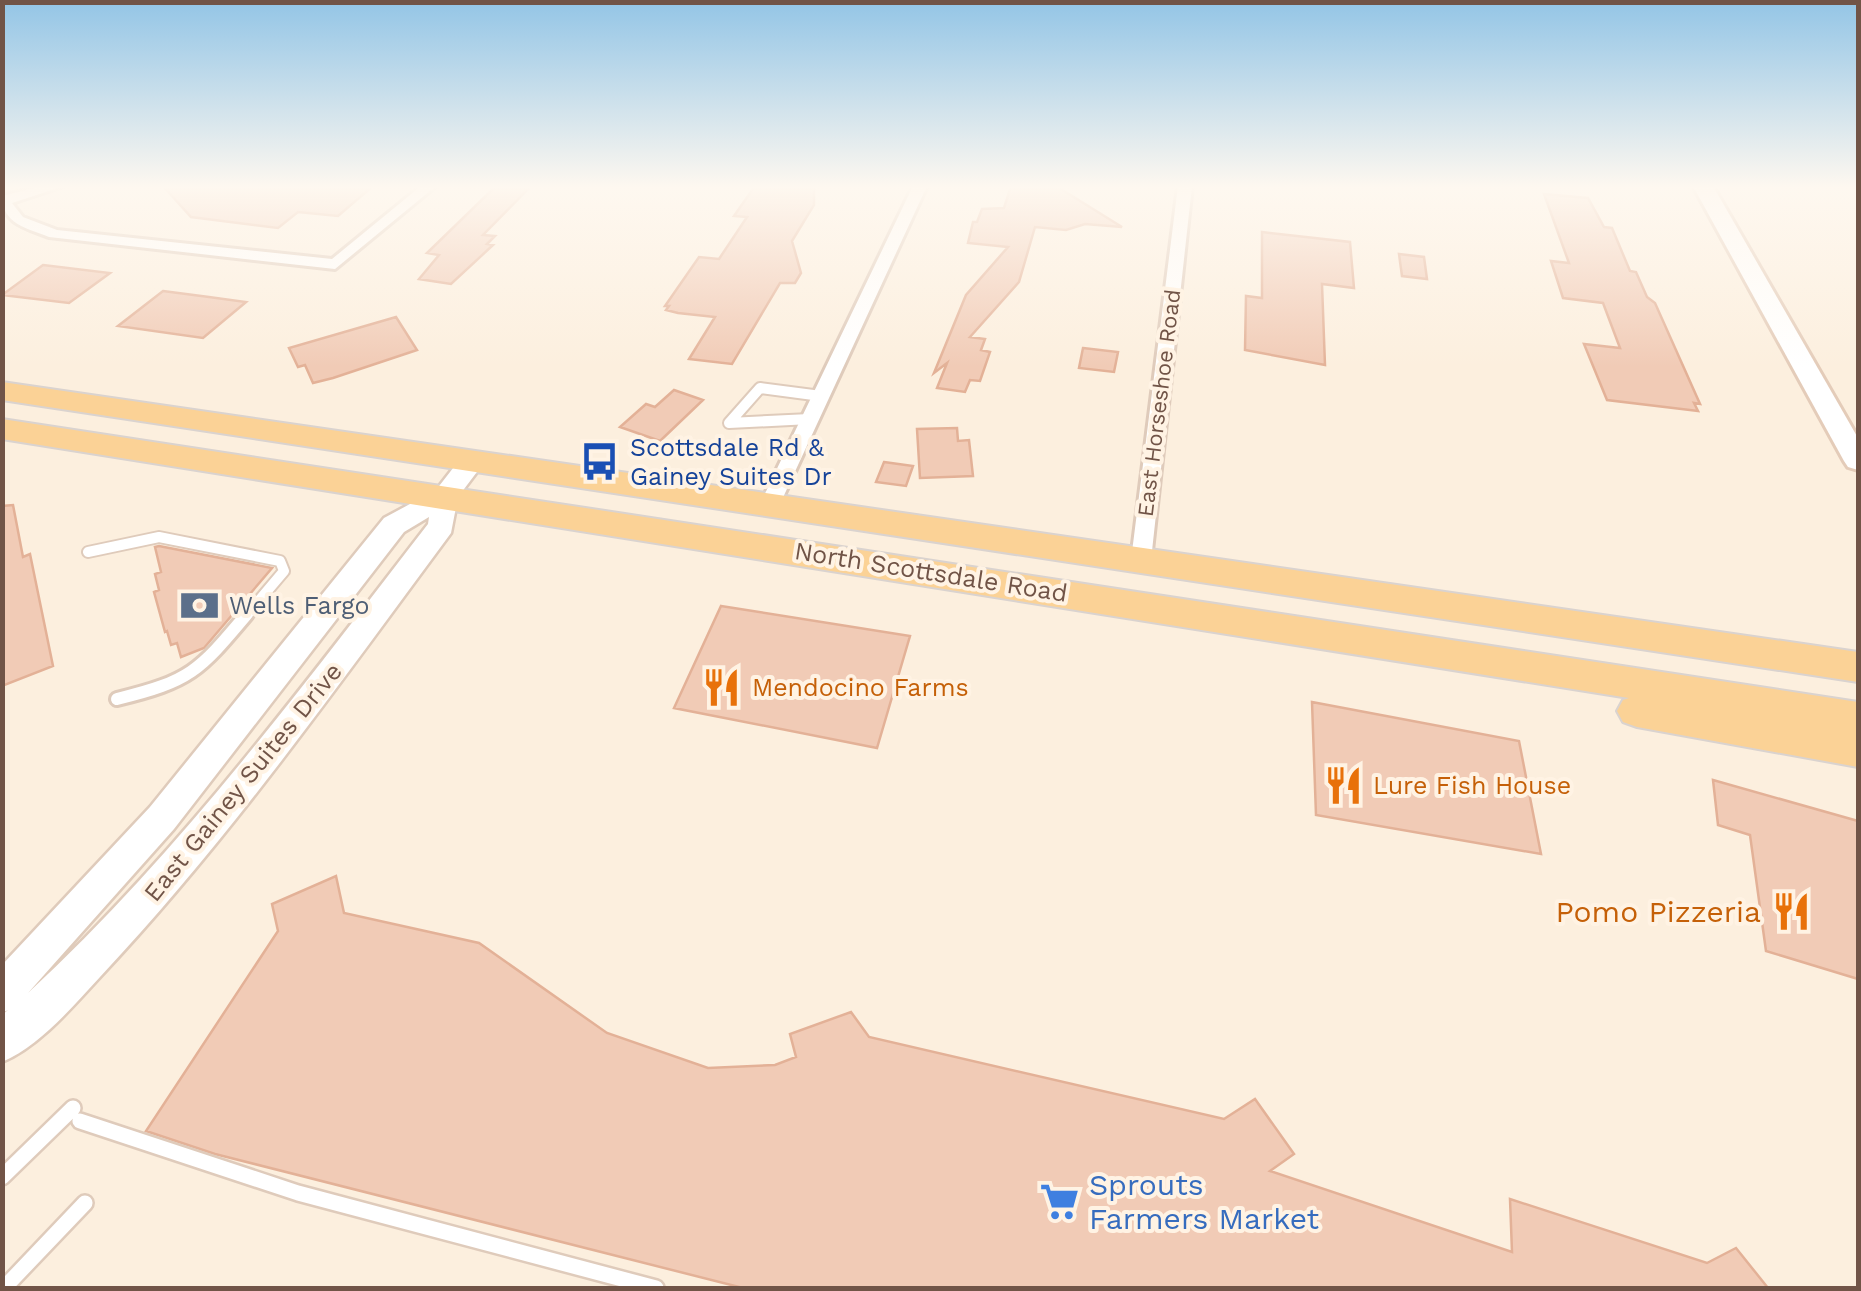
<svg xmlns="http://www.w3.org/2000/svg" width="1861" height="1291" font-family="'Work Sans',sans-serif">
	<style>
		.building { fill: #f1cbb6; stroke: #e3b197; stroke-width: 2.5 }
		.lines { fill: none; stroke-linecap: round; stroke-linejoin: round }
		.service-far2-casing { stroke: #dfcbbb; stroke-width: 14 }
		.service-far1-casing { stroke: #dfcbbb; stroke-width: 18 }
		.service-casing { stroke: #dfcbbb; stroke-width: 20 }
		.minor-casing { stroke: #dfcbbb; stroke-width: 6 }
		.tertiary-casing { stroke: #dfcbbb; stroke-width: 5 }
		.secondary-casing { stroke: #e4ccb9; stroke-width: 6 }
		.primary-casing { stroke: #dad3cf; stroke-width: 4 }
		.service-far2 { stroke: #fff; stroke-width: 10 }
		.service-far1 { stroke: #fff; stroke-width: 12 }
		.service { stroke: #fff; stroke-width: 15 }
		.minor { fill: #fff; fill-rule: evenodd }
		.tertiary { fill: #fff; fill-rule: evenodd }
		.secondary { fill: #fff; fill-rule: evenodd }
		.primary { fill: #fbd296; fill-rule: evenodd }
		.labels { text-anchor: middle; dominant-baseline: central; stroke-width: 8; stroke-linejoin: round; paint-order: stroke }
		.far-street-label { font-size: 22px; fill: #715447; stroke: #fff3e4 }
		.transit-label { font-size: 25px; fill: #164399; stroke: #fff3e4; text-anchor: start }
		.street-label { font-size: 25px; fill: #715447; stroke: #fff3e4 }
		.service-label { font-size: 25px; fill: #4e5e75; stroke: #fff3e4; text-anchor: start }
		.food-label { font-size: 25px; fill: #c56008; stroke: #fff3e4; text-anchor: start }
		.near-food-label { font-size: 30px; fill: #c56008; stroke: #fff3e4; text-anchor: end }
		.near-shop-label { font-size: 30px; fill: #366cbe; stroke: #fff3e4; text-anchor: start }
	</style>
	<rect width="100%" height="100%" fill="#fcefde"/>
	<path class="building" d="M163,186H373L338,216L298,212L278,228L191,217Z
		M496,186H531L483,235L495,236L487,244L493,245L451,284L419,279L439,255L427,253Z
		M755,186H814V205L792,241L801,273L795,283H780L732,364L689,359L715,317L678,313L666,310L669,306H665L699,257L719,259L747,217L734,216Z
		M1011,186H1056L1122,227L1085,224L1066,230L1035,227L1019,282L970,337L985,339L981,350L990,352L980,381L970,380L965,392L937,388L947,363L934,373L966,295L1008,247L968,243L973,222H977L982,209L1004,208Z
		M1544,194L1588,198L1604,227L1612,228L1630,271L1636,272L1647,297L1655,303L1700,404L1694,403L1698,411L1607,400L1584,344L1620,348L1603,303L1563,298L1551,261L1569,263Z
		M1262,232L1350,242L1354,288L1322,284L1325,365L1245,350L1246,296L1262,298Z
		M1399,254L1424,257L1427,279L1402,276Z
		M43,265L110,273L69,303L2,295Z
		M163,291L209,297L246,302L203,338L118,326Z
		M396,317L417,350L333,378L313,383L305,365L298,367L289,348Z
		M1083,348L1118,352L1114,372L1079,368Z
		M674,390L703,400L660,441L620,427L646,404L655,407Z
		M957,428L958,441L969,440L973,476L920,478L917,429Z
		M884,462L913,466L906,486L876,482Z
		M13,505L23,557L30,554L53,666L2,686V506Z
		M159,546L272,568L204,648L181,657L177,643L171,645L167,631L165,632L154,592L159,590L155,574L161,572L155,547Z
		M721,606L910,636L877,748L674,708Z
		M1312,702L1519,741L1541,854L1316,815Z
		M1713,780L1858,821V979L1766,951L1750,835L1718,825Z
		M336,876L344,913L479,943L607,1033L708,1068L775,1065L796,1057L790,1034L851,1012L869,1037L1224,1119L1255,1099L1294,1154L1270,1171L1512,1252L1510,1199L1707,1263L1736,1248L1768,1288H743L215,1154L146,1131L278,931L272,904Z"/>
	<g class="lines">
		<defs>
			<path id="service-far2" d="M810,419L729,423L760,388L821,396
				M88,552L159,537L280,561L284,571L245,617"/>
			<path id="service-far1" d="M117,699C191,681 199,671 247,614"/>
			<path id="service" d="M80,1121L298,1193L656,1288
				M2,1177L73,1108
				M4,1288L85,1203"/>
			<path id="minor" d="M42,186H64L12,203L23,217L57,230L332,259L421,186H436L335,269L49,237C27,228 2,224 2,196Z
				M913,186H927L780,504L770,511L763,509L760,504Z
				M1178,186H1192L1151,560L1141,567L1131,560Z"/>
			<path id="tertiary" d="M473,452L486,460L458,497L451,533C339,684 229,840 100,977C73,1006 40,1046 2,1062V1015L8,1010L2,1013V965L150,807L384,518L436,490L464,454ZM429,517L428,524C303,686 178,854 28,993L174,829L404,532Z"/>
			<path id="secondary" d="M1693,186H1713L1858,438V470L1848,467L1844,461Z"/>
			<path id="primary" d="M2,382L1858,652V682L2,400Z
				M2,419L1858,702V767L1637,727L1623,722L1617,711L1623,700L1629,698L2,439Z"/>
		</defs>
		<use href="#service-far2" class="service-far2-casing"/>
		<use href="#service-far1" class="service-far1-casing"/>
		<use href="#service" class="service-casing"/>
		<use href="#minor" class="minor-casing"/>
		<use href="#tertiary" class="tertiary-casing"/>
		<use href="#secondary" class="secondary-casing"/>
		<use href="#primary" class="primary-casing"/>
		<use href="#service-far2" class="service-far2"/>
		<use href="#service-far1" class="service-far1"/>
		<use href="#service" class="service"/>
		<use href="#minor" class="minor"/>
		<use href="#tertiary" class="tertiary"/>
		<use href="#secondary" class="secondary"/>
		<use href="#primary" class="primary"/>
	</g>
	<linearGradient id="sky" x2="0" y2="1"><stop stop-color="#93c5e6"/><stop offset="0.51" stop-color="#fef8f0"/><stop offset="1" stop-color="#fef8f0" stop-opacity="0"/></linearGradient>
	<rect width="1861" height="367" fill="url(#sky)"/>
	<defs>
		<symbol id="bus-bare" viewBox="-9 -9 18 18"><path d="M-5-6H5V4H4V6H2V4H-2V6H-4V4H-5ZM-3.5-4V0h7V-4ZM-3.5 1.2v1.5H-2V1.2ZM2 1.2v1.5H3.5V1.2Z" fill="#1a4fb4" stroke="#fff3e4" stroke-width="2.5" paint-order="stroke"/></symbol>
		<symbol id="bank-bare" viewBox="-9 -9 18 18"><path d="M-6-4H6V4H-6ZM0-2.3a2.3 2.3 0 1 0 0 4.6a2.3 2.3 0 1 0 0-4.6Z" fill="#5c6f8a" stroke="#fff3e4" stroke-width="2.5" paint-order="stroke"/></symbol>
		<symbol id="restaurant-bare" viewBox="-9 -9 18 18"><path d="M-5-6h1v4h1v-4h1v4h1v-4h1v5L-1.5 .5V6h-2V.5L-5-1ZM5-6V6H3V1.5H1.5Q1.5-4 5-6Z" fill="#e8710a" stroke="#fff3e4" stroke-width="2.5" paint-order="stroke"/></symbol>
		<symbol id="supermarket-bare" viewBox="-9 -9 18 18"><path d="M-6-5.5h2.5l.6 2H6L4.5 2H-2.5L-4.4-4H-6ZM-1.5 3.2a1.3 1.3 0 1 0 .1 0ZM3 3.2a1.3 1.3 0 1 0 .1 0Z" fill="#3f7fe0" stroke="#fff3e4" stroke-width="2.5" paint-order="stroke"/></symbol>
	</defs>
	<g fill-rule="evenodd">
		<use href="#bus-bare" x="572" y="434" width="55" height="55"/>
		<use href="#bank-bare" x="172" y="578" width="55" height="55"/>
		<use href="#restaurant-bare" x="694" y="660" width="55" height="55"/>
		<use href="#restaurant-bare" x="1316" y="758" width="55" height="55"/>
		<use href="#restaurant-bare" x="1764" y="884" width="55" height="55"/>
		<use href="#supermarket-bare" x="1032" y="1174" width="55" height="55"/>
	</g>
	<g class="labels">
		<g class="far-street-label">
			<text transform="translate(1159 403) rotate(-83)">East Horseshoe Road</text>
		</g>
		<g class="transit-label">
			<text x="630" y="447">Scottsdale Rd &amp;<tspan x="630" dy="29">Gainey Suites Dr</tspan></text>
		</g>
		<g class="street-label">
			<text transform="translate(931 572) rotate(9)">North Scottsdale Road</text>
			<text transform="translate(243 782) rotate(-51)">East Gainey Suites Drive</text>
		</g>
		<g class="service-label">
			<text x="229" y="605">Wells Fargo</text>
		</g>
		<g class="food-label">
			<text x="752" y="687">Mendocino Farms</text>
			<text x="1373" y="785">Lure Fish House</text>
		</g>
		<g class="near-food-label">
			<text x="1761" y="911">Pomo Pizzeria</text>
		</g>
		<g class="near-shop-label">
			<text x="1089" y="1184">Sprouts<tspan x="1089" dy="34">Farmers Market</tspan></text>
		</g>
	</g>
	<rect width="1861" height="1291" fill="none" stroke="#715447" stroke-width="10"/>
</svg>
